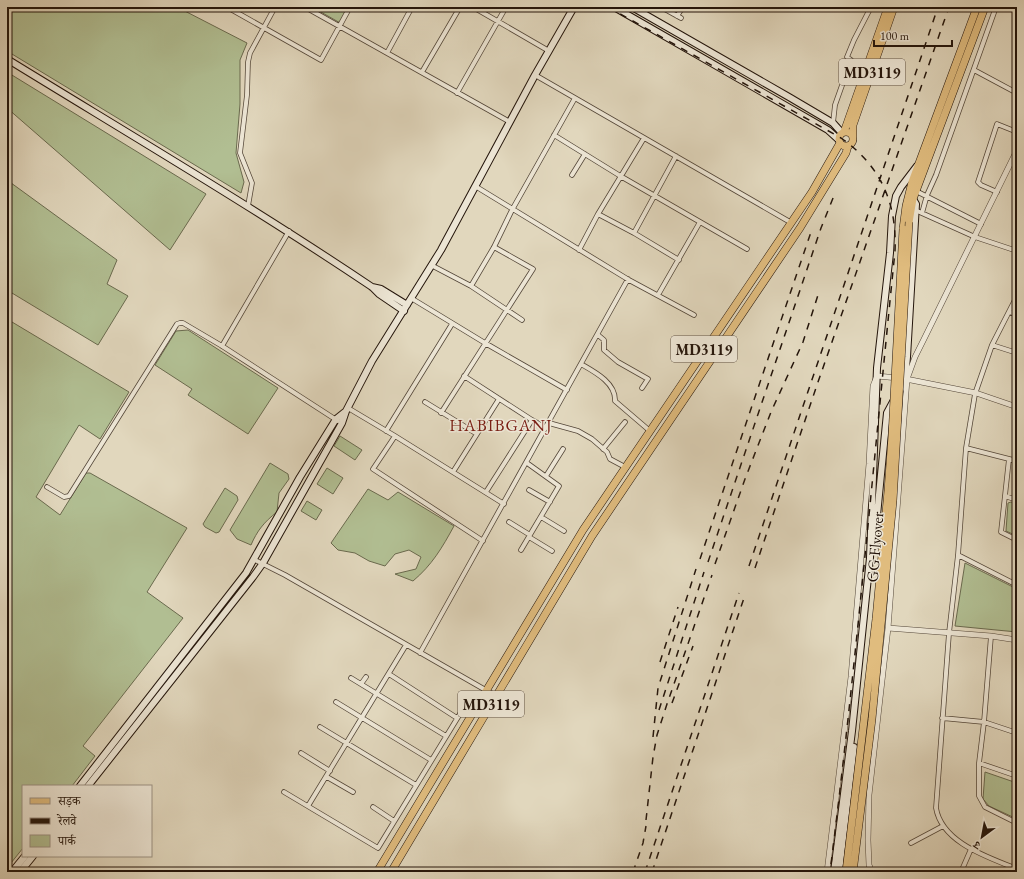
<svg xmlns="http://www.w3.org/2000/svg" width="1024" height="879" font-family="'EB Garamond','Noto Serif Devanagari',serif">
	<style>
		.green { fill: #b1be92; stroke: #6a6a4e }
		.lines { fill: none; stroke-linecap: round; stroke-linejoin: round }
		.minor-casing { stroke: #534638; stroke-width: 5.5 }
		.tertiary-casing { stroke: #534638; stroke-width: 6 }
		.secondary-casing { stroke: #24150b; stroke-width: 8 }
		.primary-casing { stroke: #24150b; stroke-width: 8 }
		.minor { stroke: #ece5d4; stroke-width: 4 }
		.tertiary { stroke: #ece5d4; stroke-width: 5 }
		.secondary { stroke: #ece5d4; stroke-width: 6 }
		.primary { stroke: #e0bc7e; stroke-width: 7 }
		.rail { stroke: #24150b; stroke-width: 1.5; stroke-dasharray: 7 7; stroke-linecap: butt }
		.primary-bridge-casing { stroke: #24150b; stroke-width: 8; stroke-linecap: butt }
		.primary-bridge { stroke: #e0bc7e; stroke-width: 7 }
		.labels { text-anchor: middle; dominant-baseline: central; stroke-width: 3; stroke-linejoin: round; paint-order: stroke }
		.shield { fill: #ece5d4; stroke: #605347; stroke-width: 1 }
		.shield-label { font-size: 15px; font-weight: bold; fill: #24150b }
		.street-label { font-size: 16px; fill: #24150b; stroke: #ece5d4 }
		.neighbourhood-label { font-size: 17px; letter-spacing: 1px; fill: #7a1f14; stroke: #ece5d4 }
	</style>
	<rect width="100%" height="100%" fill="#e1d7bd"/>
	<filter id="stains"><feTurbulence type="fractalNoise" baseFrequency=".005" numOctaves="4"/><feColorMatrix values="0 0 0 0 .2 0 0 0 0 .09 0 0 0 0 .02 0 0 0 .5 -.17"/></filter>
	<radialGradient id="worn" r=".72"><stop offset=".6" stop-color="#630" stop-opacity="0"/><stop offset="1" stop-color="#630" stop-opacity=".3"/></radialGradient>
	<path class="green" d="M7,7H177L247,43L240,60V104L236,153L244,182L241,193L7,51Z
		M312,7H351L342,24Z
		M7,72L206,194L170,250L7,108Z
		M7,180L117,260L107,284L128,296L98,345L7,290V270L9,267L7,266Z
		M7,319L129,392L100,439L79,425L36,497L60,515L86,473H90L187,528L147,592L183,618L83,746L95,756L72,786H23V848L7,868Z
		M188,330L278,388L248,434L188,395L192,389L155,365L176,331Z
		M340,436L362,450L355,460L334,446Z
		M270,463L288,474L289,479L279,493L277,512C264,522 257,531 251,545L237,539L230,530Z
		M327,468L343,478L333,494L317,484Z
		M225,488L237,496L238,500L219,532L216,533L205,527L203,524Z
		M368,489L388,500L398,492L454,526C442,548 432,565 413,581L395,574L416,569L421,557L409,550L395,554L385,566L369,561L355,553L338,550L331,543Z
		M307,501L322,510L316,520L301,511Z
		M1011,502L1017,504V536L1006,531L1008,503Z
		M965,563L1017,589V632L955,626Z
		M985,772L1017,783V819L989,806L983,799Z"/>
	<g class="lines">
		<defs>
			<path id="minor" d="M227,7L321,60L350,7
				M305,7L510,122
				M473,7L549,51
				M661,7L681,18
				M677,16L683,7
				M387,53L412,7
				M974,70L1017,93
				M422,72L460,7
				M535,75L790,222
				M457,93L506,7
				M833,123L835,105L851,60L847,57L854,40L871,7
				M554,135L622,177L747,249
				M572,175L585,154
				M475,186L629,280L694,315
				M916,191L981,224
				M997,192L981,185L978,182L997,124L1017,132
				M248,206L252,183L240,153L247,95L248,62L250,53L275,7
				M915,210L975,237L1017,251
				M922,213L927,195L936,175L996,7
				M598,214L634,233L679,260
				M634,233L676,156
				M579,250L598,214L644,138
				M431,265L471,286L522,320
				M471,286L494,247L512,210L575,98
				M658,295L700,222
				M1017,296L992,345L975,394L966,448L958,555L949,633L936,808C942,843 988,857 1017,869
				M411,298L485,343L567,390
				M1009,312L1017,314
				M598,335L604,340V350L618,362L648,379L642,388
				M992,345L1017,353
				M222,346L289,231
				M581,364C595,372 616,383 615,401L650,431
				M464,376L532,420L546,428
				M425,402L477,434
				M348,408L395,436L504,504
				M441,413L533,269L494,247
				M549,423L578,431L592,439L607,452L610,459L625,467
				M386,431L452,324
				M395,436L373,469L483,541
				M966,448L1017,461
				M603,449L625,422
				M1009,459L1001,532L1017,540
				M453,472L499,399
				M546,476L563,449
				M47,487L64,497L69,496L177,324L180,323H183L222,346L338,421
				M529,490L550,502
				M486,492L532,420
				M1005,496L1017,500
				M541,517L564,531
				M509,522L530,535
				M529,537L552,551
				M521,550L559,486L527,463
				M958,555L1017,585
				M255,560L285,575L496,696
				M991,636L984,722L979,763V796L985,807L1017,823
				M420,653L628,279
				M389,674L457,718
				M351,678L446,736
				M361,684L366,677
				M336,702L431,760
				M942,718L984,722L1017,733
				M320,727L416,785
				M301,753L330,771
				M979,763L1017,776
				M327,777L353,792
				M284,792L378,848L466,704
				M308,806L406,645
				M373,807L394,821
				M911,843L943,826
				M961,872L971,849"/>
			<path id="tertiary" d="M906,379L976,393L1017,407
				M888,628L991,636L1017,640
				M827,872L851,677L869,464L873,386L877,376L898,378
				M872,872L869,865L868,840L869,795L888,628L907,379L915,357L924,339L1017,150"/>
			<path id="secondary" d="M614,7L828,130L839,140
				M632,7L789,97L833,123L842,133
				M7,59C129,134 253,207 372,287L379,294L404,311
				M372,287L381,289L407,305
				M900,391L905,379L907,357L916,204L913,199
				M874,546L887,413L894,400
				M80,786L246,573L300,477L336,419L346,411
				M88,786L253,577L263,563L342,423L346,411L372,361L441,250L535,75L574,7
				M12,872L25,856
				M20,872L33,856
				M834,872L852,731L870,558L877,368L890,253L892,216L896,196L901,187L917,166
				M839,872L854,747"/>
			<path id="primary" d="M839 139a7 7 0 1 1 14 0a7 7 0 1 1-14 0Z
				M844,132L888,7
				M853,137V125L894,7
				M909,222L913,199L985,7
				M903,229L906,206L912,182L977,7
				M377,872L583,530L812,192L840,143
				M391,872L592,536L800,228L846,153L848,146"/>
		</defs>
		<use href="#minor" class="minor-casing"/>
		<use href="#tertiary" class="tertiary-casing"/>
		<use href="#secondary" class="secondary-casing"/>
		<use href="#primary" class="primary-casing"/>
		<use href="#minor" class="minor"/>
		<use href="#tertiary" class="tertiary"/>
		<use href="#secondary" class="secondary"/>
		<use href="#primary" class="primary"/>
		<path class="rail" d="M608,7L841,138C881,166 897,203 895,251C874,458 856,666 830,872
			M700,559L811,232
			M708,562L821,228L835,193
			M715,564L745,479L771,412L803,342L818,295
			M749,566L938,7
			M755,568L818,382L949,7
			M660,662L678,607
			M672,703L693,646
			M659,710L704,572
			M653,737L658,688L696,569
			M646,820L653,757L657,735L667,704L712,575
			M633,872L643,843L646,826
			M645,872L739,593
			M652,872L745,595"/>
		<defs>
			<path id="primary-bridge" d="M846,872L876,619L888,491L892,436L903,229
				M853,872L872,719L893,501L909,222"/>
		</defs>
		<use href="#primary-bridge" class="primary-bridge-casing"/>
		<use href="#primary-bridge" class="primary-bridge"/>
	</g>
	<g class="labels">
		<g class="shield">
			<rect x="839" y="59" width="66" height="26" rx="3"/>
			<rect x="671" y="336" width="66" height="26" rx="3"/>
			<rect x="458" y="691" width="66" height="26" rx="3"/>
		</g>
		<g class="shield-label">
			<text x="872" y="72">MD3119</text>
			<text x="704" y="349">MD3119</text>
			<text x="491" y="704">MD3119</text>
		</g>
		<g class="street-label">
			<text transform="translate(875 547) rotate(-85)">GG Flyover</text>
		</g>
		<g class="neighbourhood-label">
			<text x="501" y="425">HABIBGANJ</text>
		</g>
	</g>
	<rect width="1024" height="879" fill="none" stroke="#e1d7bd" stroke-width="24"/>
	<rect x="8" y="8" width="1008" height="863" fill="none" stroke="#24150b" stroke-width="2"/>
	<rect x="12" y="12" width="1000" height="855" fill="none" stroke="#24150b"/>
	<rect x="22" y="785" width="130" height="72" fill="#ece5d4" stroke="#9c9284"/>
	<rect x="30" y="798" width="20" height="6" fill="#e0bc7e" stroke="#9c9284"/>
	<text x="58" y="805" font-size="12" fill="#24150b">सड़क</text>
	<rect x="30" y="818" width="20" height="6" fill="#24150b" stroke="#9c9284"/>
	<text x="58" y="825" font-size="12" fill="#24150b">रेलवे</text>
	<rect x="30" y="835" width="20" height="12" fill="#b1be92" stroke="#9c9284"/>
	<text x="58" y="845" font-size="12" fill="#24150b">पार्क</text>
	<g transform="translate(982 837) rotate(212)" stroke="#ece5d4" stroke-width="3" paint-order="stroke">
	<path d="M0-3L7 15L0 10L-7 15Z" fill="#24150b"/>
	<text y="-6" font-size="11" font-weight="bold" text-anchor="middle" fill="#24150b">उ</text>
	</g>
	<path d="M874 40v6h78v-6" fill="none" stroke="#24150b" stroke-width="2"/>
	<text x="880" y="40" font-size="12" fill="#24150b" stroke="#ece5d4" stroke-width="3" paint-order="stroke">100 m</text>
	<rect width="100%" height="100%" filter="url(#stains)"/>
	<rect width="100%" height="100%" fill="url(#worn)"/>
</svg>
